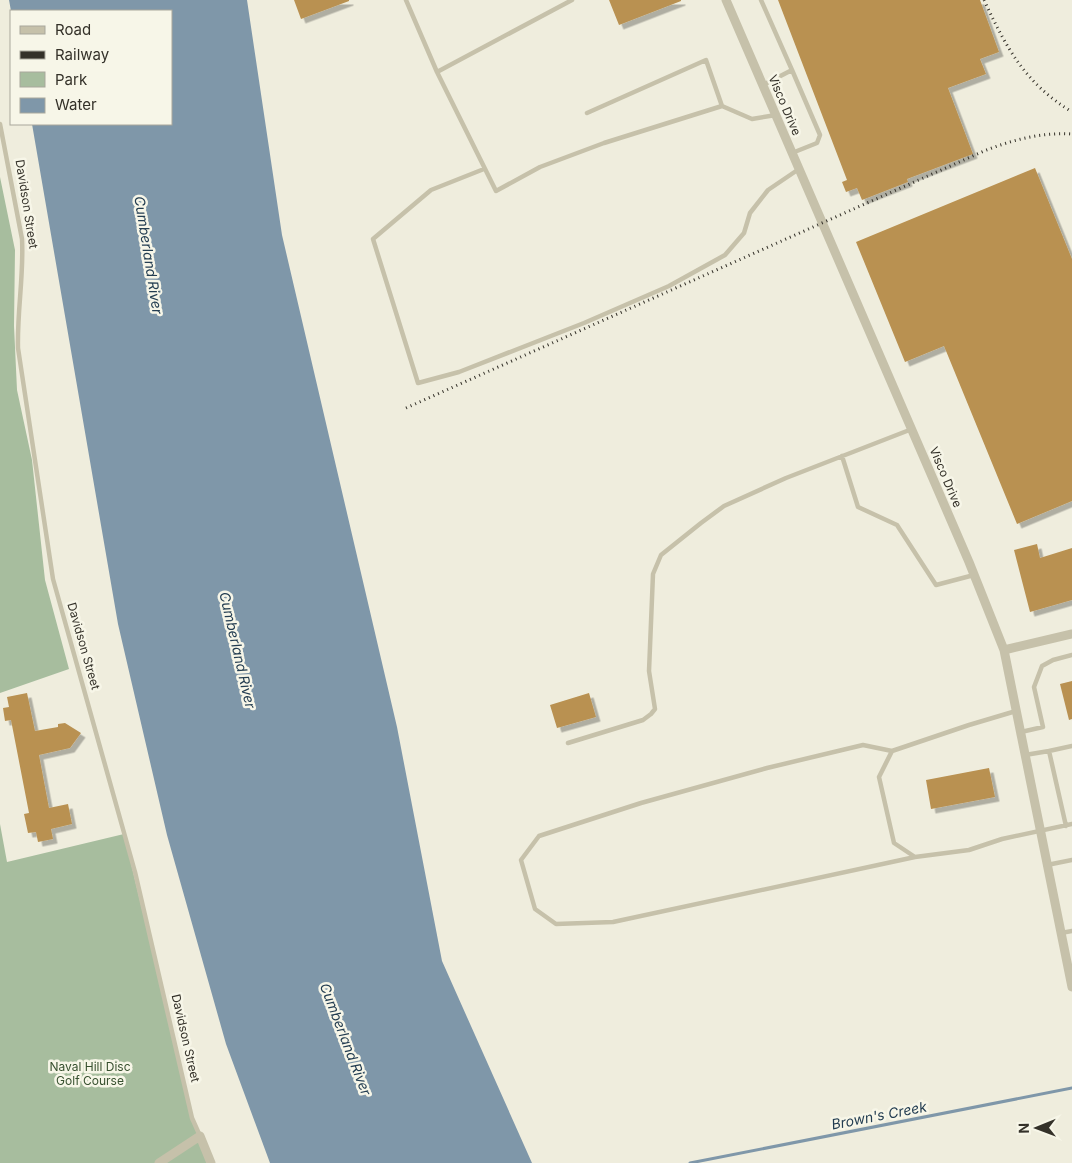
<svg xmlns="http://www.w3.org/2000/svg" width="1072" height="1163" font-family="Inter,sans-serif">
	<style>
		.green { fill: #a7bd9e }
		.water { fill: #7f97a9 }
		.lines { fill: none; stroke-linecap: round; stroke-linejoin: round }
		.stream { stroke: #7f97a9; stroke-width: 3 }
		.building { fill: #b99151; filter: url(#shadow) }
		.service { stroke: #c6c1aa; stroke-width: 4.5 }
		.minor { stroke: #c6c1aa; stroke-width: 9 }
		.rail { stroke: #343129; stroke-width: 3; stroke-dasharray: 1 4; stroke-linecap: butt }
		.labels { text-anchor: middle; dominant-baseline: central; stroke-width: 5; stroke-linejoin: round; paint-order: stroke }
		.street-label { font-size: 12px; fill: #343129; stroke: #f7f6e8 }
		.park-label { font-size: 12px; fill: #37502f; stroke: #f7f6e8 }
		.water-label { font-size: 14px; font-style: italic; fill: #233d51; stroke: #f7f6e8 }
	</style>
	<defs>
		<filter id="shadow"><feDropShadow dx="4.5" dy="4.5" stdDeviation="0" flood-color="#0004"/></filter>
	</defs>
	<rect width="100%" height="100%" fill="#efeddd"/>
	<path class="green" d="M0,177L15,250L14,326L17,390L32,460L45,580L69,669L0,693Z
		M0,824L7,862L124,834L192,1118L211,1163H0Z"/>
	<path class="water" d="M9,0H247L282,235L397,727L442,961L532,1163H270L226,1044L167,835L118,624L32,124H171V11H11Z"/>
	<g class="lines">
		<path class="stream" d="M690,1163L1072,1088"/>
	</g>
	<path class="building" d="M294,0H349V1L301,19Z
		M609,0H681V1L619,25Z
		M778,0H980L999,52L980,59L986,74L948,88L973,154L907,179L908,182L862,200L857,188L846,192L842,182L847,180Z
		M1035,168L1072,259V501L1017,524L944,346L905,362L856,242Z
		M1037,544L1040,558L1072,548V600L1030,612L1014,550Z
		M1072,681V719L1069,720L1060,684Z
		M27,693L35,731L58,727V724L65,723L81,733L70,748L39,755L49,808L68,804L72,824L51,829L53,839L38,842L36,832L28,833L24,814L29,813L11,720L5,721L3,708L9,707L7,697Z
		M589,693L596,717L557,728L550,705Z
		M989,768L995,797L931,809L926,780Z"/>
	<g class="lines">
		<path class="service" d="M406,0L437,72
			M572,0L437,72L496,191L540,167L604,143L722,106L752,119L776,115
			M761,0L792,70
			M763,85L792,70L820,135L817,143L792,153
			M587,113L706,60L722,106
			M0,124L22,239C24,275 17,311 18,348L53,579L135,872L192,1118L200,1136
			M484,169L431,190L373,239L418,383L459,372L584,323L669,286L725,255L744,233L750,213L768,190L799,169
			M842,456L858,507L897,525L936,585L974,575
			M1016,711L969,725L892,751L879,777L894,843L915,857L969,850L1002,839L1072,824
			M1021,732L1043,727L1034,687L1042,666L1053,660L1072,655
			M568,743L643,720L651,714L655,709L649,671L653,574L661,555L701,523L724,506L786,478L912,429
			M892,751L863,745L767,768L641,803L539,836L521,860L535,909L556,924L613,922L915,857
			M1049,751L1072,746
			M1025,755L1049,751L1066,826
			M1047,865L1072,860
			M1061,933L1072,931"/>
		<path class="minor" d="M726,0L969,562L1004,650L1072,987
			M1004,650L1072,634
			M159,1163L200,1136L211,1163"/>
		<path class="rail" d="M984,0C1007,49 1025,83 1072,112
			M406,408L984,151C1012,140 1042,132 1072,134"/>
	</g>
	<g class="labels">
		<g class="street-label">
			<text transform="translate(785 105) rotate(67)">Visco Drive</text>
			<text transform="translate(27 204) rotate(81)">Davidson Street</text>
			<text transform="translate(946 477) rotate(67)">Visco Drive</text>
			<text transform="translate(84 646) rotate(74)">Davidson Street</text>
			<text transform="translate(186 1038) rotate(77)">Davidson Street</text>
		</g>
		<g class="park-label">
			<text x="90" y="1066">Naval Hill Disc<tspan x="90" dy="14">Golf Course</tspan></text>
		</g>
		<g class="water-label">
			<text transform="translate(149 255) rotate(81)">Cumberland River</text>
			<text transform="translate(238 650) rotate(77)">Cumberland River</text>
			<text transform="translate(346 1039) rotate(69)">Cumberland River</text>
			<text transform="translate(879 1115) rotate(-11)">Brown's Creek</text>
		</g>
	</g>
	<rect x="10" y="10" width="162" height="115" fill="#f7f6e8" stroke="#a9a79c"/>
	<rect x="20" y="26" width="25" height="8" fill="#c6c1aa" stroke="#a9a79c"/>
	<text x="55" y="35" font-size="15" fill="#343129">Road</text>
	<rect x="20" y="51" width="25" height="8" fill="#343129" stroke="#a9a79c"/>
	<text x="55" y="60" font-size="15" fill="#343129">Railway</text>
	<rect x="20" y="72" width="25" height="15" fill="#a7bd9e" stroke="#a9a79c"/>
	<text x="55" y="85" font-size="15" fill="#343129">Park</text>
	<rect x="20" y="98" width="25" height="15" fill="#7f97a9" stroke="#a9a79c"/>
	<text x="55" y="110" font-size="15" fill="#343129">Water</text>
	<g transform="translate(1037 1128) rotate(269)" stroke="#f7f6e8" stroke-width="4" paint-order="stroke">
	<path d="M0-4L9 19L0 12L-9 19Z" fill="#343129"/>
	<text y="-8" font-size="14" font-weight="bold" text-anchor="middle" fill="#343129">N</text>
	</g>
</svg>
